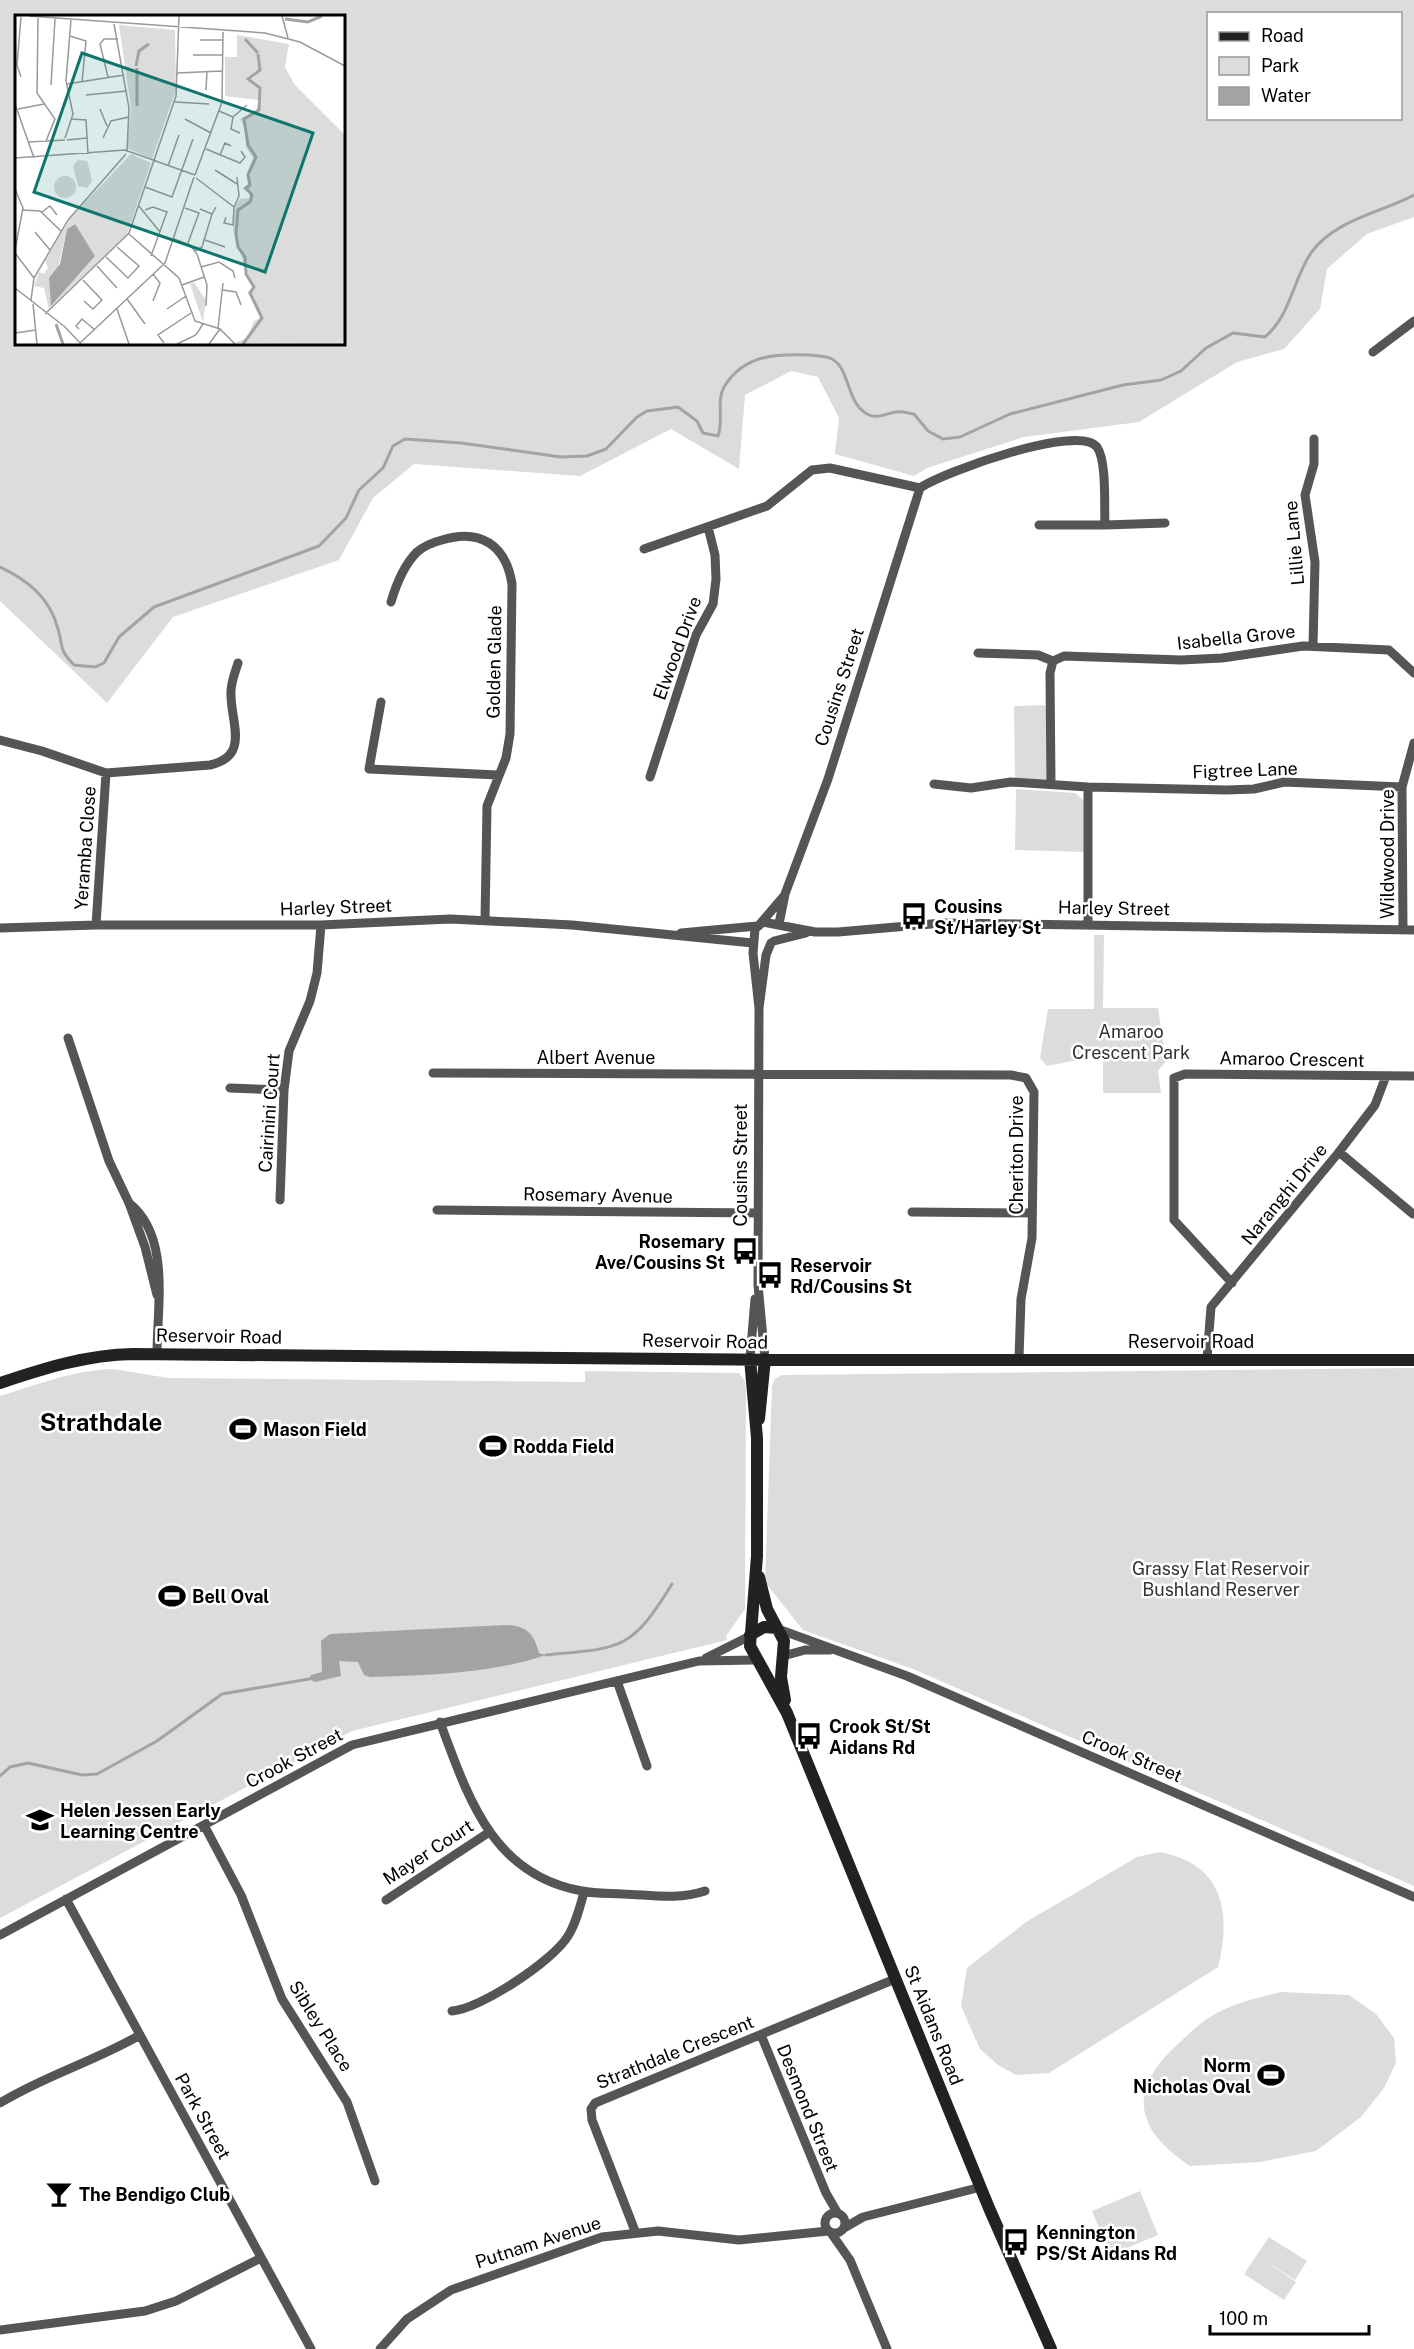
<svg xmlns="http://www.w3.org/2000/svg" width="1414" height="2349" font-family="'Public Sans',sans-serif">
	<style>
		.green { fill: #dcdcdc; fill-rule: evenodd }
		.water { fill: #a3a3a3 }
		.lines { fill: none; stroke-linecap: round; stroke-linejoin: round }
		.stream { stroke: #a3a3a3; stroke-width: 3 }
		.street { stroke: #555; stroke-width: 9 }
		.secondary { stroke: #222; stroke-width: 12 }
		.labels { text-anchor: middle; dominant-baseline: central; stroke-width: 5; stroke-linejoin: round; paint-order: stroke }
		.street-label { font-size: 18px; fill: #000; stroke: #fff }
		.poi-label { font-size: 18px; font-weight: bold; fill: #000; stroke: #fff; text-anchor: start }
		.park-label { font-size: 18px; fill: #333; stroke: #fff }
		.district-label { font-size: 24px; font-weight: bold; fill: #000; stroke: #fff }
		.inset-river { fill: none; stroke: #a3a3a3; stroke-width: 3 }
		.inset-road { fill: none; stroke: #999; stroke-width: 1.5 }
		.view { fill: #0f766e; fill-opacity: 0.15; stroke: #0f766e; stroke-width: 3 }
		.inset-edge { fill: none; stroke: #000; stroke-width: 3 }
	</style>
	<rect width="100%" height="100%" fill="#fff"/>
	<path class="green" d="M0,0H1414V217L1367,234L1327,269L1320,309L1284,349L1237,362L1139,422L1024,437L927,468L914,476L835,454L839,418L818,377L791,371L745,395L739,469L671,429L580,476L414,464L373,498L339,560L173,617L107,703L0,601ZM1208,14H1400V118H1208ZM16,16H344V344H16Z
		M1050,705L1049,781L1015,779L1014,706Z
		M1016,789L1075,793L1086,802L1085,852L1015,850Z
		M1094,935H1104L1103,1008H1158L1166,1061L1158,1071L1161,1093H1103V1055L1047,1066L1040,1058L1048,1009H1094Z
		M1414,1368V1886L913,1669L803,1630L765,1582L772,1386L775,1379L782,1375Z
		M113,1369L168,1378L585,1382V1371L739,1373L745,1381L746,1391L745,1609L726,1636L727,1640L352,1731L0,1918V1396C36,1385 74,1370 113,1369Z
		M1159,1852C1223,1863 1232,1912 1218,1967L1049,2073L1016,2075L998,2065L980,2049L961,2006L967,1968L1026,1922L1137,1857Z
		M1281,1992L1349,1995L1376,2014L1394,2038L1396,2063L1384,2088L1361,2117L1316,2151L1260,2162L1190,2166C1133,2128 1128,2089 1179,2043C1191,2032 1204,2019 1219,2012C1238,2002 1260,1997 1281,1992Z
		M1140,2191L1158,2235L1110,2255L1092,2211Z
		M1269,2237L1307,2261L1295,2280L1265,2261L1296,2282L1284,2300L1244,2274Z"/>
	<path class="water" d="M506,1625C526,1626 534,1633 539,1653L546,1655C489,1674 429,1675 370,1677L364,1675L358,1662L339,1661L341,1676L315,1682L309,1679L311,1675L322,1672L321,1641L330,1634Z"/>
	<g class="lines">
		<path class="stream" d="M0,567C28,580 50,598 58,629C64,649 58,648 74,665L95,667L104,663L119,637L154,607L319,546L346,518L359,490L383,468L393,446L405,439L461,443L561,457L587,456L606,449L637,417L647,411L678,407L697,421L703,433L718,436C724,421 716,401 724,387C744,354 776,354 809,355C823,356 834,356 841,368C850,383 851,407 869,415C878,419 887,413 896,412C901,411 908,413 914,414L928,431L943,439L960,437L1010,414L1123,385L1161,380L1181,371L1206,348L1233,333L1265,337C1291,315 1293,279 1311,253C1334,220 1380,213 1414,195
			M546,1655C621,1648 631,1651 672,1584
			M0,1776L10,1767L28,1763L82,1775L97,1774L157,1741L222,1694L309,1679"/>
		<path class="street" d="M1373,352L1414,321
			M920,488C943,472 1079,423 1097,447C1107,461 1104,507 1105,525H1039
			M1105,525L1165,523
			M644,549L767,506L812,470L830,468L920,488
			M391,602C396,585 404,565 417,552C423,547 434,542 442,540C480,528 506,545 512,584L510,734L506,758L487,806L485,920
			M1313,646L1315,562L1305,495L1314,464V439
			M978,653L1038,655L1053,661L1050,673L1051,784
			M1053,661L1064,656L1181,660L1222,658L1303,646L1389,650L1414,673
			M381,702L369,769L498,775
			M0,740L42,751L106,773
			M650,777L696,635L713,604L716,579L715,555L708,527
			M934,784L971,788L1011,782L1088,787
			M760,924L784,896
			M779,924L785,894L828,779L920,488
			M96,925L106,773L210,765C250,756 231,723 231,695C230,684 235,673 238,663
			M1088,925V787L1227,790L1254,789L1284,782L1402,787
			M0,928L96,925H321L450,919L572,925L753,943
			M1403,930L1402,787L1414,743
			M681,933L757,926
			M774,941L806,933
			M759,1008L753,953L755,929L763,922L815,932H838L943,923L1414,930
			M68,1038L109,1161L129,1203L145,1247L157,1295
			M433,1073L1011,1075L1026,1078L1034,1092L1032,1238L1021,1299L1019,1358
			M230,1088L284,1090
			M1339,1152L1413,1214
			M280,1200L284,1090L289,1051L310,1001L317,973L321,925
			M129,1203C171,1236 157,1307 157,1353
			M437,1210L758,1213
			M912,1212L1032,1213
			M1232,1283L1174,1220V1078L1185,1074L1414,1076
			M750,1359L755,1299
			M765,1359L758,1285L759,1008L766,955L771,943
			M1207,1359L1211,1307L1339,1152L1375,1105L1386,1076
			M778,1629L907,1676L1414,1897
			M783,1656L805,1650H830
			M706,1658L750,1636
			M617,1681L647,1766
			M440,1722C468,1797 492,1875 582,1891C596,1894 610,1893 624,1894C651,1895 678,1900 705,1891
			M204,1825L241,1895L282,1999L347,2102L375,2181
			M66,1899L311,2349
			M386,1900L488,1833
			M0,1935L352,1745L699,1661L755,1660
			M452,2011C480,2009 553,1961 568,1936C576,1923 580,1907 584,1892
			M761,2035L826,2193L837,2212
			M0,2103C44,2076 95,2061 140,2035
			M825 2223a10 10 0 1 1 20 0a10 10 0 1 1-20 0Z
			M844,2228L863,2217L981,2187
			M635,2231L592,2120L591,2109L595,2103L895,1979
			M831,2233L850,2260L887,2349
			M0,2330L145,2311L176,2301L261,2258
			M380,2349L407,2319L451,2290L602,2237L658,2231L739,2240L828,2231"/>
		<path class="secondary" d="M750,1359L757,1438V1556L750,1646L787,1713L989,2208L1051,2349
			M0,1383C45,1368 86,1355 133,1354L779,1360H1414
			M759,1419L765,1359
			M759,1577L767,1609L784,1641L781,1677L785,1700
			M750,1635L764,1627L777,1628"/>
	</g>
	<defs>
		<symbol id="bus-bare" viewBox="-9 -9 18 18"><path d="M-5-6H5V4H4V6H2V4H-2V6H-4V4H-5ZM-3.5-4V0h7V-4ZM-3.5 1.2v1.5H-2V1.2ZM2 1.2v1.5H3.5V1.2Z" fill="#000" stroke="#fff" stroke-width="2.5" paint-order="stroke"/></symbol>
		<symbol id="stadium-bare" viewBox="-9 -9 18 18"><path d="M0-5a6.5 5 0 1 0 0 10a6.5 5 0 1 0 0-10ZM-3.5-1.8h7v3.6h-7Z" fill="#000" stroke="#fff" stroke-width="2.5" paint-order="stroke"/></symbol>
		<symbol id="school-bare" viewBox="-9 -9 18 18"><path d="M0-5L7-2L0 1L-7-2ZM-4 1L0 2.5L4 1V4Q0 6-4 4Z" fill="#000" stroke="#fff" stroke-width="2.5" paint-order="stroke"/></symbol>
		<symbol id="bar-bare" viewBox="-9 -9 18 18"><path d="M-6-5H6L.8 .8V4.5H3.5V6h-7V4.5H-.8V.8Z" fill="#000" stroke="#fff" stroke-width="2.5" paint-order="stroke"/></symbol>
	</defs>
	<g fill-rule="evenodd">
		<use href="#bus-bare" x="895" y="897" width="38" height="38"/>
		<use href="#bus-bare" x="726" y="1232" width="38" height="38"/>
		<use href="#bus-bare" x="751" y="1256" width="38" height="38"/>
		<use href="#stadium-bare" x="224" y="1410" width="38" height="38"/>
		<use href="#stadium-bare" x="474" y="1427" width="38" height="38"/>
		<use href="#stadium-bare" x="153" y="1577" width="38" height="38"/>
		<use href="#bus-bare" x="790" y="1717" width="38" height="38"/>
		<use href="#school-bare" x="21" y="1801" width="38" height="38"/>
		<use href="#stadium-bare" x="1252" y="2056" width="38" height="38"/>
		<use href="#bar-bare" x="40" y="2175" width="38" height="38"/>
		<use href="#bus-bare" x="997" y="2223" width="38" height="38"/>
	</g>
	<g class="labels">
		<g class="street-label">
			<text transform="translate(1294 543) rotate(-95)">Lillie Lane</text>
			<text transform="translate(1236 637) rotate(-6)">Isabella Grove</text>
			<text transform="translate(677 648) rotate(-70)">Elwood Drive</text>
			<text transform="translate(494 662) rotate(-89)">Golden Glade</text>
			<text transform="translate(839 687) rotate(-72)">Cousins Street</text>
			<text transform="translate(1245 770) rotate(-2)">Figtree Lane</text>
			<text transform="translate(85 848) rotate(-86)">Yeramba Close</text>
			<text transform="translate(1387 854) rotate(-90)">Wildwood Drive</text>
			<text transform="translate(336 907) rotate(-2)">Harley Street</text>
			<text transform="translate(1114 908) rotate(1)">Harley Street</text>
			<text x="596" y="1057">Albert Avenue</text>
			<text transform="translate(1292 1059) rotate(1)">Amaroo Crescent</text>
			<text transform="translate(269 1113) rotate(-86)">Cairinini Court</text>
			<text transform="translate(1016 1155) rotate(-90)">Cheriton Drive</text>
			<text transform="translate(740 1165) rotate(-90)">Cousins Street</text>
			<text transform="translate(1284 1194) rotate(-51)">Naranghi Drive</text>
			<text transform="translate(598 1195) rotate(1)">Rosemary Avenue</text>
			<text transform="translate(219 1336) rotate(1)">Reservoir Road</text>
			<text transform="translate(705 1341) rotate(1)">Reservoir Road</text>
			<text x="1191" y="1341">Reservoir Road</text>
			<text transform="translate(1132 1756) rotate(23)">Crook Street</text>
			<text transform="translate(294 1758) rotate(-28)">Crook Street</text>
			<text transform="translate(428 1852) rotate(-33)">Mayer Court</text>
			<text transform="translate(934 2025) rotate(68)">St Aidans Road</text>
			<text transform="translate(321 2026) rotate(58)">Sibley Place</text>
			<text transform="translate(675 2052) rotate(-22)">Strathdale Crescent</text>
			<text transform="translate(808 2108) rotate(68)">Desmond Street</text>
			<text transform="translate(203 2116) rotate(61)">Park Street</text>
			<text transform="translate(538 2242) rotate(-18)">Putnam Avenue</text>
		</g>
		<g class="poi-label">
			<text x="934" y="906">Cousins<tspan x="934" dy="21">St/Harley St</tspan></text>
			<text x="725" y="1241" text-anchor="end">Rosemary<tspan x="725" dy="21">Ave/Cousins St</tspan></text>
			<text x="790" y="1265">Reservoir<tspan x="790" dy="21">Rd/Cousins St</tspan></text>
			<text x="263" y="1429">Mason Field</text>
			<text x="513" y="1446">Rodda Field</text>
			<text x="192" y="1596">Bell Oval</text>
			<text x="829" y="1726">Crook St/St<tspan x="829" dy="21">Aidans Rd</tspan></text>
			<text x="60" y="1810">Helen Jessen Early<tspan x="60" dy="21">Learning Centre</tspan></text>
			<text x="1251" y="2065" text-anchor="end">Norm<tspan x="1251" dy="21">Nicholas Oval</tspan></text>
			<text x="79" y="2194">The Bendigo Club</text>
			<text x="1036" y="2232">Kennington<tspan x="1036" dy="21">PS/St Aidans Rd</tspan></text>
		</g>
		<g class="park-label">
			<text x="1131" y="1031">Amaroo<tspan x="1131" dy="21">Crescent Park</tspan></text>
			<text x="1221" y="1568">Grassy Flat Reservoir<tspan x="1221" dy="21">Bushland Reserver</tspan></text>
		</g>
		<g class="district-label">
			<text x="101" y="1422">Strathdale</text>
		</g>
	</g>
	<g transform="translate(15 15)">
		<rect width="330" height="330" fill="#fff"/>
		<path d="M104,10L160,15L161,75L137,144L112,133L116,93ZM222,20L274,29L270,52L279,69L330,120V329L219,328L232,323L239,306L245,303L233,276L237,273L218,215L220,191L225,184L235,183L234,178L227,174L233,169L232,158L238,143L231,132V114L225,104L241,96L244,85L210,81V42H222ZM116,139L136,148L112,219L34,294L29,273L19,271L24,257L29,259L33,253L30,246L56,202ZM59,209L80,241L37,290L34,263L43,253L52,214ZM63,145L72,146L74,153L77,166L72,173L63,171L58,151ZM39 172a11 11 0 1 1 22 0a11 11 0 1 1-22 0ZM179,267L191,285L188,307L175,269Z" fill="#dcdcdc" fill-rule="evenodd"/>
		<path d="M60,209L80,241L36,291L34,263L45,249L52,214Z" fill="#a3a3a3"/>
		<path class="inset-river" d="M270,4L293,7L307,1M230,24L243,38M121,51L124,36L134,29M122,53V91M41,309L48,329M228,329L247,303L235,278L239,272L231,259L230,242L223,232L221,219L223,195L235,187L237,180L231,173L235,170L233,160L241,142L233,130L229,104L244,95L245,73L233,64L245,55L243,39"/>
		<path class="inset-road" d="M14,1L250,18L285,27L330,51M267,1L273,23M6,2L2,50L6,62M23,3L22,78L40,104L31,126M99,9L114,93L112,137M55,21L71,26L67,67M185,25H207M178,40H207M162,58L207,56M93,62L85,29L89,24H103M52,69L109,60M36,70L40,4M191,75L192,56M71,80L112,76M160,87L194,89M0,89L19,143M3,94L29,89M85,94L92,111M204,96L218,102L216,114L225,118M218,102L232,90M57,104L71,105L73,139M170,104L196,118M50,123L58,99L51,66L56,5M88,123L96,106L114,102M52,125L72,123M13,127L50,125M191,134L225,148L230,142L226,136M205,140L210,128L216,131M0,143L110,135L180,160M153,151L164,120M200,155L222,169M180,160L207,87L208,17M181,163L219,192M130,172L157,182L178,124M0,174L8,193L0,235M123,190L145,217M219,192L224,181L222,162M170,193L184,198L173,228M185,194L197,199L201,192M8,195L25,196L46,216M130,195L138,192L152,197L136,241M27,197L35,191L42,200M211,202L209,208L218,210L219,192M20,217L35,235M114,219L164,263L180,306L205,314L220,329M159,224L175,230L182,239L192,270L191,291M190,225L210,232M180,236L187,232L197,199M0,238L19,263M91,242L113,263L124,251L102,232M150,248L179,162M82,251L102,273M186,252L204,247L218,256L220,263M138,259L145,268L138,286M68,265L87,285L78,294L69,286M167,270L189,262M0,273L50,312L66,329M208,275L221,277L226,290M112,284L130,309M16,285L19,263L53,205L111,139M18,289L22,329M102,294L114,329M152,294L171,281M30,299L114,218L161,81L164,1M203,313L208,268M64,314L61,311L67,304L80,315M0,318L21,315M65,328L150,248M149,328L143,320L176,298M162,329L181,320L188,309M194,329L205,314"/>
		<path class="view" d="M67,38L298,118L250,257L19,177Z"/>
		<rect width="330" height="330" class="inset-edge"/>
	</g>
	<rect x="1207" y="12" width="195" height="108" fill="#ffffff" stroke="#999999" stroke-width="1.5"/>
	<rect x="1219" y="32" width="30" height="9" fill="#222222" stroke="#999999" stroke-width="1.5"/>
	<text x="1261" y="42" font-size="18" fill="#000000">Road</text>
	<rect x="1219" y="57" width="30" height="18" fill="#dcdcdc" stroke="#999999" stroke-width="1.5"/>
	<text x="1261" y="72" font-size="18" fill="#000000">Park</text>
	<rect x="1219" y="87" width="30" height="18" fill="#a3a3a3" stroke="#999999" stroke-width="1.5"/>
	<text x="1261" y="102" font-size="18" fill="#000000">Water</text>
	<path d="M1210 2325v9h159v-9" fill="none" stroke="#000000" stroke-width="3"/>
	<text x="1219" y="2325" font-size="18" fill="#000000" stroke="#ffffff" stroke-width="4.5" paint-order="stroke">100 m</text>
</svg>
